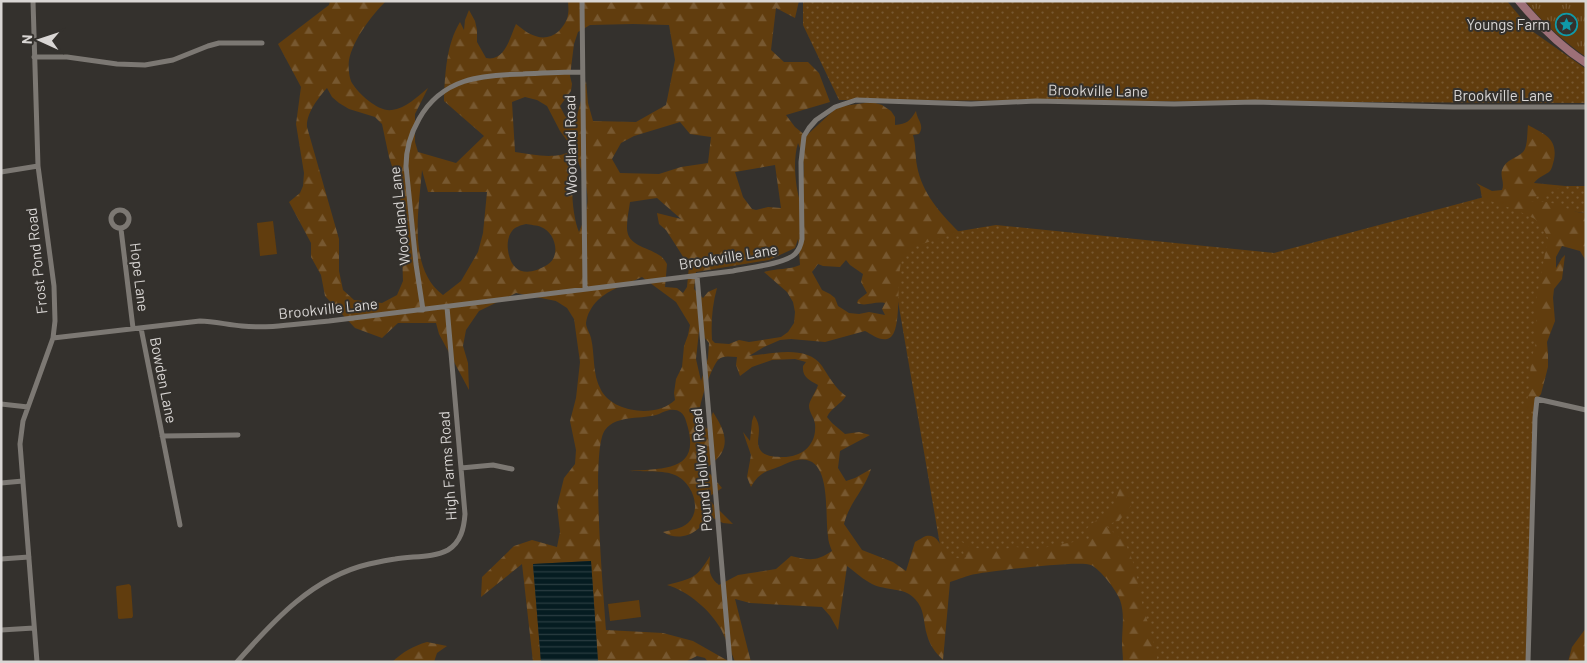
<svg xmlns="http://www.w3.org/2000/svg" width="1587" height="663" font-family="Barlow,sans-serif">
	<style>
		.grass { fill: url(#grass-dots) }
		.forest { fill: url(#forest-firs); fill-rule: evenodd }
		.park { fill: url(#park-tufts) }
		.pitch { fill: #613d0e }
		.water { fill: url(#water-rules) }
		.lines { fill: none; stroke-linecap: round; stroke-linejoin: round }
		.minor { stroke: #7c7873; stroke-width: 5 }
		.secondary { stroke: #9d7078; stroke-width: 8 }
		.labels { text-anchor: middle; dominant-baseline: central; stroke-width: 4; stroke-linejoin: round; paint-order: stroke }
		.poi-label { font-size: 15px; fill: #d9d6d4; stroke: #34312d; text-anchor: end }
		.street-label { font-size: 15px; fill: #d9d6d4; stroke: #34312d }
	</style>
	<defs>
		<pattern id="grass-dots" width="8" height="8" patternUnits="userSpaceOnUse" patternTransform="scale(1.25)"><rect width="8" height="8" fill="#613d0e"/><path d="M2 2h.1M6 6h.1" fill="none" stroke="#775830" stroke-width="1.8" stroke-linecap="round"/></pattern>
		<pattern id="forest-firs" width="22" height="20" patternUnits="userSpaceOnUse" patternTransform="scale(1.25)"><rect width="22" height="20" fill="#613d0e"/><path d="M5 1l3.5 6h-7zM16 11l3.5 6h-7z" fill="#775830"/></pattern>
		<pattern id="park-tufts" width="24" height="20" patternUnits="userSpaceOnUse" patternTransform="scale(1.25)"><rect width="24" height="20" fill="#613d0e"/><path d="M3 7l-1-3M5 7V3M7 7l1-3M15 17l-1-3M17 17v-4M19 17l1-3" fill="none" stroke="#775830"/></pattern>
		<pattern id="water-rules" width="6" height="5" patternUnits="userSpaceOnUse" patternTransform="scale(1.25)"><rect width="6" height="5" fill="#051c21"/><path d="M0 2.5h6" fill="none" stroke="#293c40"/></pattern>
	</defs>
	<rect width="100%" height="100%" fill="#34312d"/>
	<path class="grass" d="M803,1H1507L1532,31L1586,69V103L839,100L803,25Z
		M1565,186H1586V213L1552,209L1536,399L1526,662H1141L1114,546L945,574L888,243L996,225L1274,253L1503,192Z"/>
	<path class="forest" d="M330,1H386C371,16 353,40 349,60C348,66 349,78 352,83C359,94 378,112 392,110C405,109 418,96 428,88L415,114V142L418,152L456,163L484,136L444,101C445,75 446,45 460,22L464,30L465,20L469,10L475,21L477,30V42L486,58C505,62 510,37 516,24C529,35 544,44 559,31C563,27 568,19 568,14C569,10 568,5 568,1H799L795,18L776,8L771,50L784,62H808L819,73L830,102L786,115L795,127L806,136L834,110L843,106L872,102L882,105L891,111L895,117V125C907,124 910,121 916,111C917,120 925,125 919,134L913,135C916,145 915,155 917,166C922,193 940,213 959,232L913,247C909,250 905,253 903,258C894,274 905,336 887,339C880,341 871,334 865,331L825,342L791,339L780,340L764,347L749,356C771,354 807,344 822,366C830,378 835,388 846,396C841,404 831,408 827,417L832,423L845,434L859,432L870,435L840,451L838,468L846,481L855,478L871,469C865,489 849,503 844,524L862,550L893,562L906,571L915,542C919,540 923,537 926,536C944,532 940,565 966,557L961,548L959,540L971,548L1004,549L1016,547L1037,549L1094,538L1084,532L1090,525L1113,508L1120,487C1128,490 1130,499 1131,506L1119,521L1105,525L1125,542L1135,567L1142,603L1155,647L1158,662H1123C1123,655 1122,649 1122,643C1122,629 1125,614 1120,600C1116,590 1101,570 1091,565C1079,560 993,571 976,574C967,575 958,580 950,582L943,660C936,653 930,646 927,635C923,622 925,609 915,599C905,587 886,591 872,584C864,580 855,572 847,566L838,630L830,616L822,607L750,603L735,599L751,662H735C731,651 726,640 721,629C710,610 688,591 667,585C693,578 696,579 710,556C709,569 708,576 719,585L738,575L776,569L791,556C809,560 816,562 832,551C830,546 828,541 828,536C824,508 834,442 785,464C769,472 761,469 751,487L747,477L751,455L743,432L750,441L752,421L754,415C765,431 753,441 761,451C766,457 776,457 783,457C802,457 817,445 815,424C814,417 809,412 809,406C809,401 816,392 818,385C809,380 802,377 803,366L806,362L795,359L772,360L752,367L740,376L736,365L737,357C730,357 723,355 718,360C712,366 699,403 700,411C700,418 703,424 707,429L713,412C721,425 730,439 721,454C717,460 710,465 706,469L722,488L707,498L733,524L723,523L707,515C704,519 702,526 698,529C687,538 674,539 663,532C671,530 681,529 688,523C703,509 692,482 675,475C665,470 641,472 629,471C665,468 703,472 686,421C682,407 670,408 659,414C643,420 617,414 605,430C590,450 604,597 606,630L663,633L693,641L730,662H708L705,658L697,656L685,662H598L591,561L533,564L541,662H533L522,564L481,597L482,577L514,546L532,540L557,547L560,532L557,506L564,478L575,464L576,450L570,421L576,398L580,362L574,319L567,308L556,301L516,293L479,311L466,330L463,346L468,363L469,390L439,334L436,323H398L382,338L355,328L325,296L321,275L311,257V243L289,202L300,193L303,186L304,173L296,124L301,87L278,44L329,5ZM633,24L669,25L675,60L666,105L636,122L593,121L588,103L586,81L578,112L573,124L565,116L560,106L571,91L572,84L570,76L574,44L578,32L590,25ZM327,88L332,97L339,103L349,109L375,117L382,124L389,157L400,191L403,281L397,295L382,303L354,300L343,290L339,271V239L307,127C306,114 318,98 327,88ZM525,97L537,100L547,106L560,131L574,150C556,160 535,155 515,152L512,102ZM680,122L690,134L711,137L708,163L681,167L659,174L620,173L612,159L621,143L634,136ZM798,143C806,160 805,179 799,198C795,182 793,159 798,143ZM577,159C589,189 592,202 579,232C572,215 569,177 577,159ZM775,165L781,208L768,207L756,210L752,209L743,197L735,172ZM422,170L428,192H487L483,233L478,252L461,281L443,295C407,268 419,209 422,170ZM657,198L681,219L657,213L659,224L666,230L689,266L687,287L683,293L677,288L665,287L667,264C665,261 663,257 659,255C646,246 626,246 627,226C627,218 629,210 630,202ZM526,224C530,225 537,225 541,227C555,232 562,256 547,265C529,276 511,275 508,250C507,244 508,236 512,231C515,227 521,225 526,224ZM798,239L800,265C789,270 777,268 764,272L787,292L793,302L795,312L794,323L788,332L781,337L749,342L739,340L729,344L715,343L712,340C711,322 712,306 717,288L708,292L703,298L694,289L696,272L769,260L795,248ZM846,260L850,265L863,274L861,282L867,293L858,300L857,303C866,307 874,301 885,303L882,309L885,315L869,312L859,314L849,313L838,306L835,298L830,294L822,290L812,272L818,264L823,266L840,267ZM642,277L676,302L690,325L688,335L684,346L682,367L676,379L674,393L675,400C657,418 613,413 601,390C592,374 595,354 591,338C590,333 586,328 586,323C587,314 592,306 598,300C609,289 628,284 642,277ZM699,331L709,343L708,358L701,381L696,359Z
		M1528,125C1544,134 1558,138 1554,160C1553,163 1552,169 1550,171C1546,175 1539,176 1534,183L1565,186L1525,201L1549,202L1577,212L1586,213V261L1580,251L1562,246L1556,257V268L1562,258L1565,255L1562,279L1554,289L1553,298L1555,321L1547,342L1548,354V367L1541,394L1529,410L1523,415L1529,393L1531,360L1536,343V301L1548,238L1542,226L1535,219L1516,210L1482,198L1480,187L1476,183L1492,191L1502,190C1505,183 1500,177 1502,170C1506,159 1516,159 1523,152C1528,147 1527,132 1528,125Z
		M1586,628V662H1568L1572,647Z
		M427,642L447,646L437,653L434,662H392C403,652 413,646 427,642Z"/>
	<path class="park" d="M1525,1H1586V57C1563,41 1543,23 1525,1Z"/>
	<path class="pitch" d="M273,221L277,254L260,256L257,223Z
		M129,584L131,586L133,616L132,618L119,619L118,618L116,587L117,586Z
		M639,600L641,617L610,621L608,604Z"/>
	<path class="water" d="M591,561L598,662H541L533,564Z"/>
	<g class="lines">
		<path class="minor" d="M33,1L38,166L54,286L55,321L53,338L23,421L20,444L37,662
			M582,1L585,289
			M34,57H67L117,64L145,65L173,60L208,46L219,43H262
			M1,172L38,166
			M111 219a9 9 0 1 1 18 0a9 9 0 1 1-18 0Z
			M121,229L133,328
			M697,276L730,662
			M423,310L416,264L406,166C406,149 411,133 419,119C442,78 481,75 523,74C543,73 562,72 581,72
			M141,328L180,525
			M53,338L200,321C214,321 228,325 242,326C271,329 301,323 329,321L733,271C747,268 785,264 795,254C799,250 801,245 802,239L801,162L804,136L809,128L816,120L835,107L856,100L971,104L1036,101L1174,104L1255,102L1453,107H1586
			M1,404L28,407
			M162,436L238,435
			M461,468L493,465L512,469
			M1,483L23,481
			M1,559L29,557
			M1,630L34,628
			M237,662C274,620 313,577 369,564C378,562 387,560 395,559C412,556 433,558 448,550C461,542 464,528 465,514L447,307
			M1528,662L1535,418L1537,399L1586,410"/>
		<path class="secondary" d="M1519,1C1539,25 1560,46 1586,63"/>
	</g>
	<defs>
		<symbol id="sight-ring" viewBox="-11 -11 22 22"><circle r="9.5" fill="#34312d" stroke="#0f9aa8" stroke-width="1.5"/><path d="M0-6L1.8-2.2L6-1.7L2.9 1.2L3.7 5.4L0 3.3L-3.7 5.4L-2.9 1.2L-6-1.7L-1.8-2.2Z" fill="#0f9aa8"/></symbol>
	</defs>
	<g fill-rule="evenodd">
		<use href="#sight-ring" x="1554" y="12" width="25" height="25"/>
	</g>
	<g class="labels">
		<g class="poi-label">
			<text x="1550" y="24">Youngs Farm</text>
		</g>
		<g class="street-label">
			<text transform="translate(1098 90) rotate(1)">Brookville Lane</text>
			<text x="1503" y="95">Brookville Lane</text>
			<text transform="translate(570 145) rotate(-91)">Woodland Road</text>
			<text transform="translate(399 216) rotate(-96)">Woodland Lane</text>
			<text transform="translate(728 256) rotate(-9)">Brookville Lane</text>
			<text transform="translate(36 261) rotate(-96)">Frost Pond Road</text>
			<text transform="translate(140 277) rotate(83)">Hope Lane</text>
			<text transform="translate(328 308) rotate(-6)">Brookville Lane</text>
			<text transform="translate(164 380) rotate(79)">Bowden Lane</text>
			<text transform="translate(447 466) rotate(-94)">High Farms Road</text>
			<text transform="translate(701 470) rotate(-95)">Pound Hollow Road</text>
		</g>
	</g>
	<rect width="1587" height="663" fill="none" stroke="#d9d6d4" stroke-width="5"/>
	<g transform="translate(40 40) rotate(273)" stroke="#34312d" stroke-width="4" paint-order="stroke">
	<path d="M0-4L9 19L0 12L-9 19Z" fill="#d9d6d4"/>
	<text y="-8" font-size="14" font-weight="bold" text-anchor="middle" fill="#d9d6d4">N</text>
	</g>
</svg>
